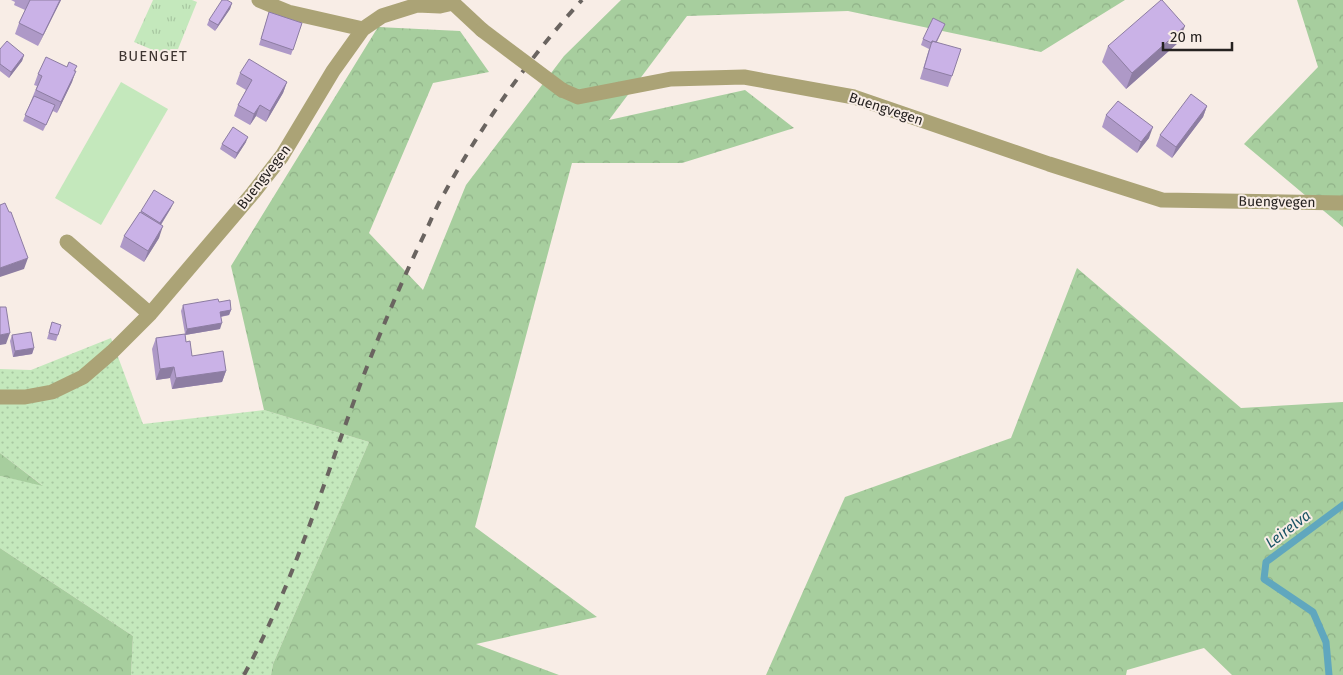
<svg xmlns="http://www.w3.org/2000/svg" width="1343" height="675" font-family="'Fira Sans',sans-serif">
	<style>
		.grass { fill: url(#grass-dots) }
		.forest { fill: url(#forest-crowns) }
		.park { fill: url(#park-tufts) }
		.garden { fill: #c4e8bc }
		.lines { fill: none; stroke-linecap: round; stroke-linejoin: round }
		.stream { stroke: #60a7be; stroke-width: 7 }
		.minor { stroke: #aba376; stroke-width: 15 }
		.rail { stroke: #6a6460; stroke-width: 4; stroke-dasharray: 9 9; stroke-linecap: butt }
		.minor-bridge { stroke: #aba376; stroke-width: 15 }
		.wall { fill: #ae99c7 }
		.shaded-wall { fill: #8d7da2 }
		.building { fill: #cab2e7; stroke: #8d7da2 }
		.labels { text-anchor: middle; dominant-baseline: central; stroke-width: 4; stroke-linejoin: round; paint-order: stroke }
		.street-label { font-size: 14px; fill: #262220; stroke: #f8ede6 }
		.neighbourhood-label { font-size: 15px; letter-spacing: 1px; fill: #3e3531; stroke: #f8ede6 }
		.water-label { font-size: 15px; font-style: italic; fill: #1a5466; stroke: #f8ede6 }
	</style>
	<defs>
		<pattern id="grass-dots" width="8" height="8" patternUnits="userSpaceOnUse" patternTransform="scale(1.25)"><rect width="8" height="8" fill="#c4e8bc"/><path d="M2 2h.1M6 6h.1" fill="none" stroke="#a8c7a1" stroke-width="1.8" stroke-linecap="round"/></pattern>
		<pattern id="forest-crowns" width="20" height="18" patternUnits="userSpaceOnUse" patternTransform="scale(1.25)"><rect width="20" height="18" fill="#a7ce9e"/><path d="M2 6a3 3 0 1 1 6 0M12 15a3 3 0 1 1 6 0" fill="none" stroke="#90b188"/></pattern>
		<pattern id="park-tufts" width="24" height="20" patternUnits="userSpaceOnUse" patternTransform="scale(1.25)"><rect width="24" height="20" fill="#c4e8bc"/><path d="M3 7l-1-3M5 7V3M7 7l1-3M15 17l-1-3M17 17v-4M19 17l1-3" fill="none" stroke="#a8c7a1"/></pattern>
	</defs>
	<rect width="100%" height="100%" fill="#f8ede6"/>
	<path class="grass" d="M111,338L143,424L264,410L369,442L273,664L271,675H131L133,636L0,548V476L42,485L0,453V369L31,370Z"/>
	<path class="forest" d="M621,0H1125L1041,52L848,11L687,16L609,120L745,90L794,128L682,163H572L475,527L597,617L476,644L559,675H271L273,664L369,442L264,410L231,266L378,27L460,31L489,72L433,83L369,233L423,290L466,185L564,56Z
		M1297,0H1343V227L1244,144L1318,67Z
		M1077,268L1241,408L1343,402V675H1232L1204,648L1127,670L1126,675H766L845,497L1011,438Z
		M0,453L43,486L0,476Z
		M0,548L133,636L131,675H0Z"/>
	<path class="park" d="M153,0H192L197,2L174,59L134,42Z"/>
	<path class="garden" d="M121,82L168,109L101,225L55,198Z"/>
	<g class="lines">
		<path class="stream" d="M1329,675L1326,642L1313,612L1264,579L1266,562L1343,505"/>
		<path class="minor" d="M259,0L288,12L363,29
			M562,90L578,97L671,79L744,77L854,97L1049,164L1162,200L1343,203
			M67,242L150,314
			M0,397H25L52,392L83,377L112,352L150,314L253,193L282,156L333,71L363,29L382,16L417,5L440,6L453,3L482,30"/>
		<path class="rail" d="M244,675C295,581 325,477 363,377C382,328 402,280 425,233C431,220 437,205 445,192C483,123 529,58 582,0"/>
		<path class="minor-bridge" d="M482,30L562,90"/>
	</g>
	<path class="wall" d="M11,0H61L38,46L15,34L19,23L25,10L14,5L15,2Z
		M232,3L230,9L215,31L207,25L209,20Z
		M269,12L302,23L291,55L259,45Z
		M945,24L937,42L952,76L948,87L920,79L929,49L921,45L923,39Z
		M1179,42L1126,89L1102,62L1108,46Z
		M0,49L24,55L22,61L9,78L0,71Z
		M75,71L72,82L57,113L53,111L43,131L23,121L37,86L34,85L38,74Z
		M240,73L287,82L283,93L266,122L256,116L250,125L234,116L238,105L246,90L236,84Z
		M1207,106L1203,117L1172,158L1156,146L1160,135Z
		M1106,115L1149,138L1137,153L1102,127Z
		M246,142L235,159L220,149L222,144Z
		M171,208L161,225L159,238L144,262L120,247L124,236L141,211Z
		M219,302L231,310L229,315L221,317L220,329L185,335L186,342L192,356L226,371L222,382L172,389L170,378L156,380L152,349L156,338L185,334L181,311L183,305Z
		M52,322L58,335L56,341L47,339Z
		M12,335L34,348L32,354L13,357L10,341Z"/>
	<path class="shaded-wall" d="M60,0H61L38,46L43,35Z
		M232,3L230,9L215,31L218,25Z
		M1185,26L1179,42L1126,89L1132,73Z
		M24,55L22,61L9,78L11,72Z
		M76,71L72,82L57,113L61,102Z
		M287,82L283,93L266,122L270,111Z
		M260,105L256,116L250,125L254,114Z
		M1207,106L1203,117L1172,158L1176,147Z
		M1153,127L1149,138L1137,153L1141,142Z
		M248,137L246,142L235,159L237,153Z
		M174,202L171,208L158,229L160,223Z
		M163,226L159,238L144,262L148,251Z
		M28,258L24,269L0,277V268Z
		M231,310L229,315L218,317L220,312Z
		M222,323L220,329L185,335L187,329Z
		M10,333L6,344L0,345V335Z
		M34,348L32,354L13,357L15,351Z
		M174,367L170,378L156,380L160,369Z
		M226,371L222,382L172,389L176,378Z"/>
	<path class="building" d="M30,0H60L43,35L19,23Z
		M222,0H227L232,3L218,25L209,20Z
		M1161,0H1162L1185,26L1132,73L1108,46Z
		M269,12L302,23L293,50L261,39Z
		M933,18L945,24L936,42L932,41V43L923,39Z
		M7,41L24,55L11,72L0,64V49Z
		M932,41L961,49L952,76L924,68Z
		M46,57L67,67L69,62L77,66L74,71H76L61,102L36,90L42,76L38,74Z
		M249,59L287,82L270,111L260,105L254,114L238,105L252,80L240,73Z
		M1191,94L1207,106L1176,147L1160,135Z
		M34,96L55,105L46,125L25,115Z
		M1118,101L1153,127L1141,142L1106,115Z
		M233,127L248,137L237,153L222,144Z
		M154,190L174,202L160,223L141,211Z
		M5,203L9,212H11L28,258L0,268V205Z
		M140,212L163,226L148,251L124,236Z
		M218,299L219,302L230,300L231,310L220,312L222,323L187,329L183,305Z
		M0,307H6L10,333L0,335Z
		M52,322L61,325L58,335L49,333Z
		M31,332L34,348L15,351L12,335Z
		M185,334L186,342L190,341L192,356L223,351L226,371L176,378L174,367L160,369L156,338Z"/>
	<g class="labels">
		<g class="street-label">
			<text transform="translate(886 109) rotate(18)">Buengvegen</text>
			<text transform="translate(264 177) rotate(-52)">Buengvegen</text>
			<text transform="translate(1277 202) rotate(1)">Buengvegen</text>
		</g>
		<g class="neighbourhood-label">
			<text x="153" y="56">BUENGET</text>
		</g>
		<g class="water-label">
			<text transform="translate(1288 529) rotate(-37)">Leirelva</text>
		</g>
	</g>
	<path d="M1163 42v8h69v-8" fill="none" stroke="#262220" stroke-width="2.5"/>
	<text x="1170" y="42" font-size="15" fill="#262220" stroke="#f8ede6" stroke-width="4" paint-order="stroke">20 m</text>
</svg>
